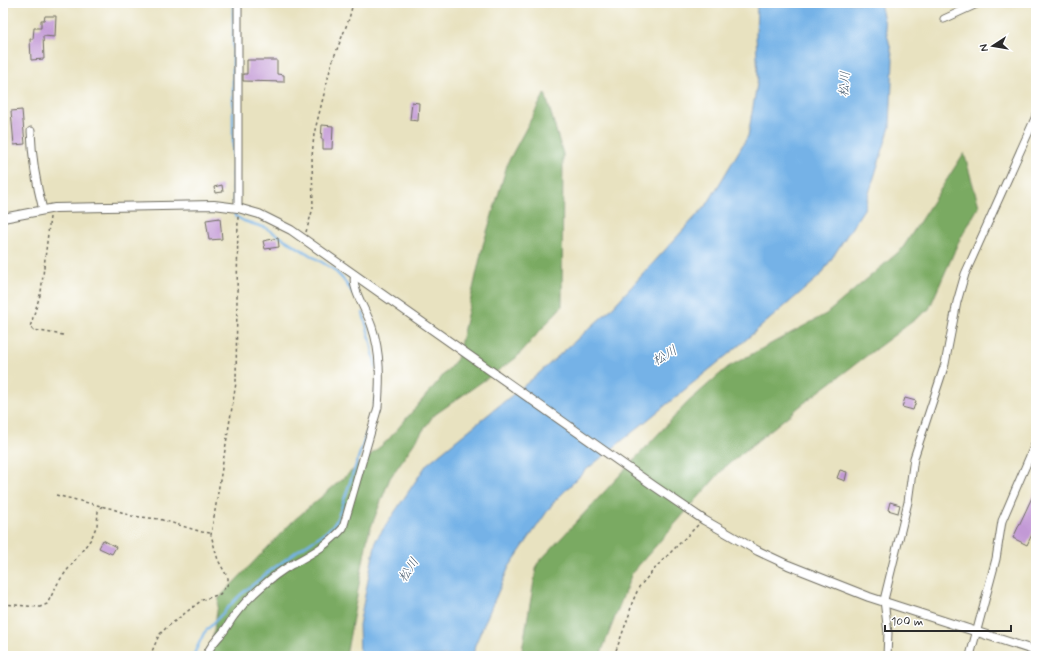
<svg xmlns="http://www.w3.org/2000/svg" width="1039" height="659" font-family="Mynerve,'Klee One',sans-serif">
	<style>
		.forest { fill: #7aaa62; stroke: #526a46 }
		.water { fill: #74b2e7; stroke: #506e89 }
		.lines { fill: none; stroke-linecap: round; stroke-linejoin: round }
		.stream { stroke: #74b2e7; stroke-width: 2.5 }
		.building { fill: #c299d5 }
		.minor-casing { stroke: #6d6b5f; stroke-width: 9 }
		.tertiary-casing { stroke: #6d6b5f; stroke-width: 10 }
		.path { stroke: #6d6b5f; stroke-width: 1.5; stroke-dasharray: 3 3; stroke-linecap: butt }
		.minor { stroke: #fff; stroke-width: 7 }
		.tertiary { stroke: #fff; stroke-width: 8 }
		.labels { text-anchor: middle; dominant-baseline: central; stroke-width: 3; stroke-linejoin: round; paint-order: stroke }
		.water-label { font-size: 13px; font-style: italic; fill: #455a6d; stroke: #fff }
	</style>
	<rect width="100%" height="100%" fill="#fff"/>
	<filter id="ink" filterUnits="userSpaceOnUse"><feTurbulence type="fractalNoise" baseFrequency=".025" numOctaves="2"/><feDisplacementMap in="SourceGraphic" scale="8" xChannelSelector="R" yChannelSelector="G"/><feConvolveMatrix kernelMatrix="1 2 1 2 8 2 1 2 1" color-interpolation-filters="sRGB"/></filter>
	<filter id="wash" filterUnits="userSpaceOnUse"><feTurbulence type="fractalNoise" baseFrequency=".012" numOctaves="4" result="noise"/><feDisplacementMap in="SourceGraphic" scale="16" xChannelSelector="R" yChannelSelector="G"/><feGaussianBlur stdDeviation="0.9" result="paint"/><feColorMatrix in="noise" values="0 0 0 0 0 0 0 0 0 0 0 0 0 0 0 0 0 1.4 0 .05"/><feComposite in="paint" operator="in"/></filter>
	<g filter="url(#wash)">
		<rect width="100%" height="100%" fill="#e8e2c0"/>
		<path class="forest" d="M545,93L563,154L562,306L516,358L433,416L390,478L368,535L346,656H210L219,598L293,521L388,440L457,359L483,245L508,162Z
			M964,153L979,206L959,241L929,309L809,399L725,467L632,573L600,656H521L537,564L688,402L728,367L826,314L902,249Z"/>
		<path class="water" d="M757,3H880L893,59L890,127L864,209L821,275L742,343L586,470L553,503L509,567L475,645L473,656H360L359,625L376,540L427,464L537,375L611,309L708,203L748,136L758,78L756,36Z"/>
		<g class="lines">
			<path class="stream" d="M233,3V188L235,216L244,221L266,228L333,269L342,278L355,296
				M363,313L371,342L376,368
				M371,420L374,409L376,389
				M193,656L204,633L238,597L267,573L300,549L326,532L335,523L341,509L367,432"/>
		</g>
		<g id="blocks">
			<path class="building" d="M45,16H56L55,37L43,36L44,59L31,60L30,39H33L34,28H41V20H44Z
				M247,60H277V74L284,75V82L243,81V74H247Z
				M412,102L419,103L418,121L410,120Z
				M22,110L25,144L14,145L11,111Z
				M322,125L333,126L332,149H323V139H321Z
				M222,185L223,192L215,193L214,187Z
				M220,218L222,239L209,240L206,220Z
				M278,238L279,247L265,249L263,241Z
				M905,398L916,401L913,410L902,407Z
				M840,470L847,472L845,481L837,478Z
				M1036,489V526L1027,545L1013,538Z
				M890,502L900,505L898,513L888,510Z
				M103,540L116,547L112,554L99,548Z"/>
		</g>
	</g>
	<g filter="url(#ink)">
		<use href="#blocks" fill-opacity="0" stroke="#6d6b5f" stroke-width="1"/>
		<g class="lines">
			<defs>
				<path id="minor" d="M944,19L979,3
					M31,131C32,159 36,183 43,210
					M238,208V3
					M206,656C211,644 216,641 224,631C228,626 230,621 234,616C247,598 272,576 291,565C311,554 327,546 343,528L378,407C380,381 381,353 372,327C368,313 350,288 355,275
					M887,656L888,633L884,600L908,502L914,458L945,364L957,302L965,274L1036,116
					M970,656L996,559L1002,521L1036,442"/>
				<path id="tertiary" d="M3,218L55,208L214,205L238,208L259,214L291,230L654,486L704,520L758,551L788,565L869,597L1036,651"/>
			</defs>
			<use href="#minor" class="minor-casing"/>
			<use href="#tertiary" class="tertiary-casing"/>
			<path class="path" d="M50,217L41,292L30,327L33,330L63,335
				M306,232L313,208L312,157L314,134L332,62L349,19L353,3
				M56,495L113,509L132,516L159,519L202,532L211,533
				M3,604L40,607L47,604L59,581L91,539L97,525L98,511L102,506
				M150,656L159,635L166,628L202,600L220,594L228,584V578L218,560L211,535L236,383L238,215
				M614,656L629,615L632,603L639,587L659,564L698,525"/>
			<use href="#minor" class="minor"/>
			<use href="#tertiary" class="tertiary"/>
		</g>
	</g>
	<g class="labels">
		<g class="water-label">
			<text transform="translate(845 84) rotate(-86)">松川</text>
			<text transform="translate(665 356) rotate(-30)">松川</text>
			<text transform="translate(409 570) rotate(-57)">松川</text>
		</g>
	</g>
	<rect width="1039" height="659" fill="none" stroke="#fff" stroke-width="16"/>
	<g transform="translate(993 46) rotate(258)" stroke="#ffffff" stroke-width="3" paint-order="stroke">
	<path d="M0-3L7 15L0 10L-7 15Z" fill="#2b2b2b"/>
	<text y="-6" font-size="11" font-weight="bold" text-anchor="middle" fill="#2b2b2b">N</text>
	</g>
	<path d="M885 625v6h126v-6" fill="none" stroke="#2b2b2b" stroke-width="2"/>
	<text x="891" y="625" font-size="12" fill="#2b2b2b" stroke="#ffffff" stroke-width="3" paint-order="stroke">100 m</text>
</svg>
